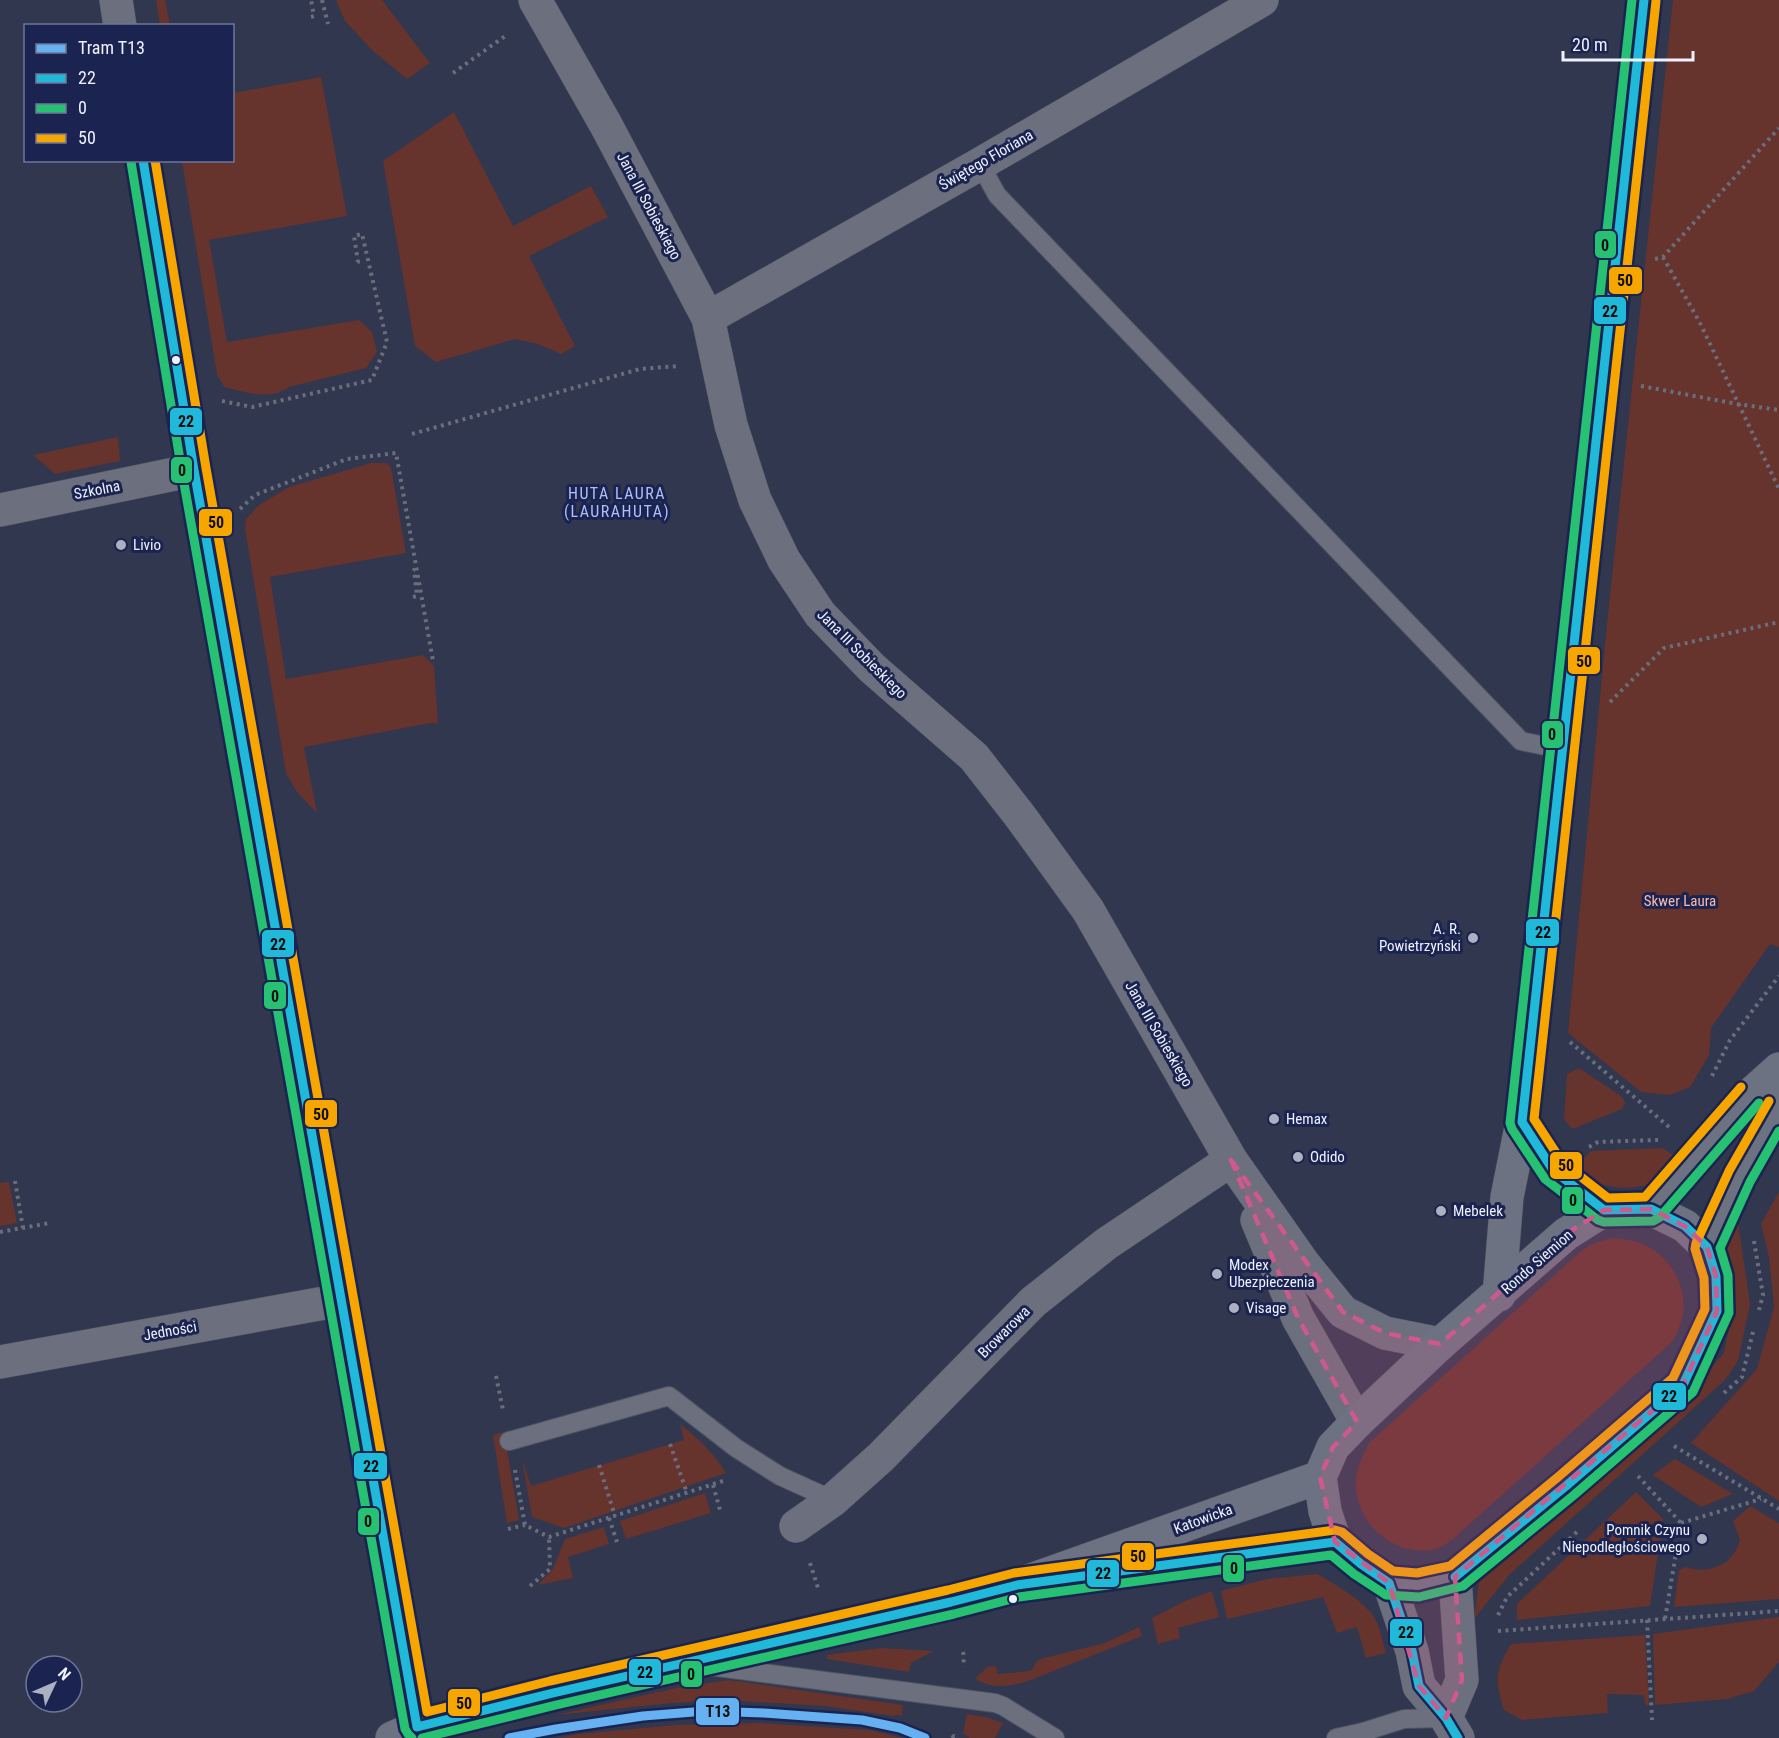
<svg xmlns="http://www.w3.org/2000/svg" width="1779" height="1738" font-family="'Roboto Condensed',sans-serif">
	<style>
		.green { fill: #67332d }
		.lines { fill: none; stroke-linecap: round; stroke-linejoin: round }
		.lane-casing { stroke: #4e5364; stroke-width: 20 }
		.street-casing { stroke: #4e5364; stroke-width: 34 }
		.secondary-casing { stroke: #4e5364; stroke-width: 34 }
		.path { stroke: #6a6e7c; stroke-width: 4; stroke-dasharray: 3 4.5; stroke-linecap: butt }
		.lane { stroke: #6c6f7d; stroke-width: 18 }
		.street { stroke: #6c6f7d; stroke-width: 33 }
		.secondary { stroke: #6d7283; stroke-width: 33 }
		.bus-1-casing { stroke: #1b2450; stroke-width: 14 }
		.bus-2-casing { stroke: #1b2450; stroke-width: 14 }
		.bus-3-casing { stroke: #1b2450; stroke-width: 14 }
		.bus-1 { stroke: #20b9da; stroke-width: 9 }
		.bus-2 { stroke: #26c172; stroke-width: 9 }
		.bus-3 { stroke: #f7a600; stroke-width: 9 }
		.tram-1-casing { stroke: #1b2450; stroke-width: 14 }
		.tram-1 { stroke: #66b1f2; stroke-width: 9 }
		.marked { fill: #cf598c; fill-opacity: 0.2; stroke: #cf598c; stroke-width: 4.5; stroke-dasharray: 12 8; stroke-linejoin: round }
		.bus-dot { fill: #eef2fe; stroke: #1b2450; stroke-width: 2 }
		.poi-dot { fill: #acb1c0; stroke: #1b2450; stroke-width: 2 }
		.labels { text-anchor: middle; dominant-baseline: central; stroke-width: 6; stroke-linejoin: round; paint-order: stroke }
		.street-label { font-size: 15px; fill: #eef2fe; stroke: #1b2450 }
		.poi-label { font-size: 15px; fill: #eef2fe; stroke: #1b2450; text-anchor: start }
		.park-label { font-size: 15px; fill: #f8b9ad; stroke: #1b2450 }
		.neighbourhood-label { font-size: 16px; letter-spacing: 1.5px; fill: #afc0f7; stroke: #1b2450 }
		.line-badge { stroke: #1b2450; stroke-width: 2 }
		.pale-badge-label { font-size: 16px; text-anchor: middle; font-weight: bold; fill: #111 }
	</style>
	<rect width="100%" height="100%" fill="#31374e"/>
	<path class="green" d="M156,0H165L170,25H160Z
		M336,0H382L430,63L407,79L373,51L345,21Z
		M1673,0H1779V947L1770,944L1711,1028L1709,1055L1690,1087L1670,1095L1641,1092L1568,1033L1607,624Z
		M321,77L347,216L209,240L227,342L359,320L372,332L377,352L366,368L289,387C271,401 244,392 224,387L217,374L182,161L232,160L233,93Z
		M454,112L513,226L591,186L608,217L529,256L575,346L561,354L538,344L515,339L436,362L415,346L383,161Z
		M118,437L120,461L55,474L33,455Z
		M371,463H387L391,468L406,553L270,577L286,679L423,655L434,666L438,724L430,723L304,747L317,813L297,792L286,773L245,529L246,519L259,505L289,487Z
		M1579,1068L1621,1096L1625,1102L1622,1109L1572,1129L1564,1119L1567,1074Z
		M1662,1148L1681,1160C1676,1165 1670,1173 1664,1177C1643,1191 1611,1191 1590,1179C1585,1175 1580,1171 1575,1167L1591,1151Z
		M9,1182L17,1223L0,1226V1183Z
		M1779,1192V1501L1691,1443L1757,1369L1774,1307L1769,1257L1761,1224Z
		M1737,1215L1750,1304L1738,1361L1725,1380L1509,1575L1474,1619L1479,1581L1697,1384L1724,1353L1730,1323L1727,1244Z
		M1610,1238C1619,1239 1629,1239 1637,1242C1667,1251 1688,1284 1683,1315C1681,1324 1677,1333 1673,1341L1452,1540C1447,1543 1441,1547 1436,1549C1394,1559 1352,1521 1356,1478C1357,1467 1364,1454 1369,1443L1580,1252L1592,1244Z
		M680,1424C698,1438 714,1453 726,1473L564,1528L532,1517L522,1459L531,1486L684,1440Z
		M504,1432L519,1520L507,1523L493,1435Z
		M1675,1459L1733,1494L1701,1507L1653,1475Z
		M1636,1492L1663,1519L1650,1606L1517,1620V1604Z
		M705,1493L711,1513L626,1539L620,1521Z
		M1750,1506L1779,1523V1599L1674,1607L1679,1570L1686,1567C1702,1573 1724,1569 1734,1553C1737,1550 1738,1544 1740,1540L1733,1521Z
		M604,1527L609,1544L568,1557L573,1578L538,1585L553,1569L565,1539Z
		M1317,1574C1332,1582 1360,1599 1371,1613C1380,1623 1382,1640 1386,1653L1366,1658L1357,1627L1337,1633L1323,1597L1227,1619L1221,1591L1267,1579Z
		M1212,1591L1219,1617L1178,1628L1180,1638L1158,1644L1152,1618L1185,1601Z
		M1779,1617V1662L1754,1691L1727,1699L1655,1705L1653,1634Z
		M1139,1627L1142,1636L1028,1681C1012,1686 989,1690 975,1678L988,1667L994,1666L997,1668V1674L1031,1671L1037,1661L1044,1658L1105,1643Z
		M1645,1635L1649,1705L1646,1706L1643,1695L1607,1694L1608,1713L1522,1720L1504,1710C1495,1679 1494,1673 1511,1644Z
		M881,1648L934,1651L911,1663L909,1672L827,1659V1655Z
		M729,1680L903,1705L902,1716L895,1715L894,1716L824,1706L740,1701H705L672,1703L556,1715L676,1688Z
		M967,1714L985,1717L1003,1723L995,1738H970L963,1733Z
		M760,1723L869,1730L903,1738H558L578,1734L676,1725Z"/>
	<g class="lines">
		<defs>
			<path id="lane" d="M980,164L997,195L1521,741L1564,750
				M509,1441L669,1396L736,1448L780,1476L833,1500
				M709,1666L995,1703L1003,1706L1055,1738
				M1336,1738L1363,1732L1404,1719L1446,1718"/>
			<path id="street" d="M116,0L120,26
				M535,0L606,125L708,318L731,425L755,500L784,560L820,614L872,668L974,757L1020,816L1088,910L1231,1160L1304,1264L1343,1312L1385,1333L1440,1344
				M143,160L194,470L418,1738
				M708,318L980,164L1262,0
				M0,510L194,470
				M1257,1220L1298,1318L1357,1422
				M0,1362L341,1300
				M796,1526L833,1500L881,1457L1033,1302L1106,1244L1231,1160
				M1389,1583L1412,1651L1419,1686L1446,1718L1458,1738
				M1446,1718L1462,1680L1455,1577"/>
			<path id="secondary" d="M1522,1122L1553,1170L1604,1210
				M1632,1208L1651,1209L1685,1226L1707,1247L1716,1276L1717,1311L1683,1385L1566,1486L1455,1577L1418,1585L1389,1583L1361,1564L1335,1542L1325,1511L1320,1477L1333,1447L1357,1422L1440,1344L1566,1234L1604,1210Z
				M1651,1209L1749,1096L1779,1069
				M1707,1247L1739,1177L1779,1107
				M1499,1295L1507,1197L1522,1122L1564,750L1644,0
				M1082,1577L1335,1542
				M392,1738L417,1727L553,1693L951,1602L1017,1585L1320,1477"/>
		</defs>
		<use href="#lane" class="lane-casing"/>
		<use href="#street" class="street-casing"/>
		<use href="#secondary" class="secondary-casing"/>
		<path class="path" d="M322,0L328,24
			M311,17L314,16L311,0
			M453,73L508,34
			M1663,257L1700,323L1779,489
			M1655,259L1663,257L1779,128
			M1641,386L1737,404L1779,410
			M222,401L252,407L372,380L387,342L362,234L354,236L358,262L355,263
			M412,434L640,369L678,366
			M240,509L255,495L347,459L396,453L433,661
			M413,597L417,596L414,570H415
			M1610,702L1664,648L1779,622
			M1570,1042L1669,1127
			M1712,1076L1730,1040L1779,976
			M1589,1147L1598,1142L1658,1140
			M15,1181L23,1228
			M0,1232L50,1223
			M1754,1241L1763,1295L1759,1310
			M496,1376L503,1410
			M1724,1393L1742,1377L1753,1332
			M670,1444L687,1493
			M1674,1446L1779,1509
			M599,1465L615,1516
			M515,1470L525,1525L549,1537L726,1480
			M1638,1476L1681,1523L1665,1619
			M713,1485L720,1510
			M609,1518L617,1542
			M1681,1523L1761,1499
			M508,1529L525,1525
			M810,1563L819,1591
			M530,1586L550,1569L549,1537
			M1498,1615L1507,1597L1579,1530
			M1647,1620L1652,1720
			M1498,1631L1779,1611
			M963,1652L964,1657L963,1667
			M952,1738L954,1736L956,1738"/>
		<use href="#lane" class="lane"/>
		<use href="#street" class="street"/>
		<use href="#secondary" class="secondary"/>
		<defs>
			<path id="bus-1" d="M143,160L194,470L417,1727
				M1604,1210L1553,1170L1522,1122L1644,0
				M1335,1542L1361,1564L1389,1583L1412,1651L1419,1686L1446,1718L1458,1738
				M1455,1577L1566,1486L1683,1385L1717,1311L1716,1276L1707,1247L1685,1226L1651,1209L1604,1210
				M417,1727L553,1693L951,1602L1017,1585L1335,1542"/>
			<path id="bus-2" d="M1632,0L1510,1123L1512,1129L1545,1179L1598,1220L1604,1222L1653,1221L1660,1217L1759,1103
				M131,162L182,472L405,1729L408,1734L412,1738
				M422,1738L556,1705L954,1614L1019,1597L1331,1555L1354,1574L1386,1595L1419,1597L1463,1586L1574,1495L1693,1392L1729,1313L1728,1275L1720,1248L1750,1182L1779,1131"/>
			<path id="bus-3" d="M1656,1L1534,1119L1562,1162L1608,1198L1645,1197L1741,1087
				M155,160L206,468L427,1712L550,1681L948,1590L1014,1573L1335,1530L1342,1532L1368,1554L1393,1571L1417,1573L1450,1566L1558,1477L1673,1378L1705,1309L1704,1278L1695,1249L1696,1243L1729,1171L1769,1101"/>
		</defs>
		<use href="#bus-1" class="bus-1-casing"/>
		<use href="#bus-2" class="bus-2-casing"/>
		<use href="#bus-3" class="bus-3-casing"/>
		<use href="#bus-1" class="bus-1"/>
		<use href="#bus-2" class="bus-2"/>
		<use href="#bus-3" class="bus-3"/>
		<defs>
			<path id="tram-1" d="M509,1738L556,1729L643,1716L706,1711L764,1713L862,1720L900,1728L925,1738"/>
		</defs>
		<use href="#tram-1" class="tram-1-casing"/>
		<use href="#tram-1" class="tram-1"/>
	</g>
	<path class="marked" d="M1231,1160L1343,1312L1385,1333L1440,1344L1566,1234L1604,1210L1651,1209L1685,1226L1707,1247L1716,1276L1717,1311L1683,1385L1455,1577L1462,1680L1446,1718L1419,1686L1389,1583L1335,1542L1320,1477L1333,1447L1357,1422L1298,1318Z"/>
	<g class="bus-dot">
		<circle cx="176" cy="360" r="5"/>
		<circle cx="1013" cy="1599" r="5"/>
	</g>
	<g class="poi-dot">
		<circle cx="121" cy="545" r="6"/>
		<circle cx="1473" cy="938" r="6"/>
		<circle cx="1274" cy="1119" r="6"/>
		<circle cx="1298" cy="1157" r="6"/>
		<circle cx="1441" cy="1211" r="6"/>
		<circle cx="1217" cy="1274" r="6"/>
		<circle cx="1234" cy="1308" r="6"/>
		<circle cx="1702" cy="1539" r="6"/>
	</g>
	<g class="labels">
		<g class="street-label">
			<text transform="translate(986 160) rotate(-30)">Świętego Floriana</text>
			<text transform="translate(649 206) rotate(62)">Jana III Sobieskiego</text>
			<text transform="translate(97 490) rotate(-11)">Szkolna</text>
			<text transform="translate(862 654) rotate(45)">Jana III Sobieskiego</text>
			<text transform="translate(1159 1034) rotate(60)">Jana III Sobieskiego</text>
			<text transform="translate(1537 1262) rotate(-41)">Rondo Siemion</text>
			<text transform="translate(170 1331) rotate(-10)">Jedności</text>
			<text transform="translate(1004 1332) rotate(-45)">Browarowa</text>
			<text transform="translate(1203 1519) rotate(-20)">Katowicka</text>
		</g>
		<g class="poi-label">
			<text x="133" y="545">Livio</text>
			<text x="1461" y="929" text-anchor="end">A. R.<tspan x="1461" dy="17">Powietrzyński</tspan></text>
			<text x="1286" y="1119">Hemax</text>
			<text x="1310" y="1157">Odido</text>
			<text x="1453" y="1211">Mebelek</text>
			<text x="1229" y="1265">Modex<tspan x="1229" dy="17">Ubezpieczenia</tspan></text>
			<text x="1246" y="1308">Visage</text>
			<text x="1690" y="1530" text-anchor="end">Pomnik Czynu<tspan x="1690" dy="17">Niepodległościowego</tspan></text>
		</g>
		<g class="park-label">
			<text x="1680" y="901">Skwer Laura</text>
		</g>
		<g class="neighbourhood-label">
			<text x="617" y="493">HUTA LAURA<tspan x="617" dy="18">(LAURAHUTA)</tspan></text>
		</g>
	</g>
	<g class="line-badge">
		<rect x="1594" y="230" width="23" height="29" rx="6" fill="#26c172"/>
		<rect x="1608" y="266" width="35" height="29" rx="6" fill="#f7a600"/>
		<rect x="1593" y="296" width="34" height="29" rx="6" fill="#20b9da"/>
		<rect x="169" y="407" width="34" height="29" rx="6" fill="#20b9da"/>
		<rect x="170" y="456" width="23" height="28" rx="6" fill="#26c172"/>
		<rect x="198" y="508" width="35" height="29" rx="6" fill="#f7a600"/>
		<rect x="1567" y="646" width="34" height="29" rx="6" fill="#f7a600"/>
		<rect x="1541" y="720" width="23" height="29" rx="6" fill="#26c172"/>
		<rect x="1525" y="918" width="35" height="29" rx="6" fill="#20b9da"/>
		<rect x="261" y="929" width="34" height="29" rx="6" fill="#20b9da"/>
		<rect x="263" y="981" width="24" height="29" rx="6" fill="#26c172"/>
		<rect x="304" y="1099" width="34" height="29" rx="6" fill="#f7a600"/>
		<rect x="1549" y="1151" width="34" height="29" rx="6" fill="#f7a600"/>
		<rect x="1561" y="1186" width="23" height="29" rx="6" fill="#26c172"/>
		<rect x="1652" y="1382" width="35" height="29" rx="6" fill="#20b9da"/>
		<rect x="353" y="1452" width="35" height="28" rx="6" fill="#20b9da"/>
		<rect x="357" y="1507" width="23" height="29" rx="6" fill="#26c172"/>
		<rect x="1121" y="1542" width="34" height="29" rx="6" fill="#f7a600"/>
		<rect x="1222" y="1554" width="23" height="29" rx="6" fill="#26c172"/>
		<rect x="1086" y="1559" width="34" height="29" rx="6" fill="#20b9da"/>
		<rect x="1389" y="1618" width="34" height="29" rx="6" fill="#20b9da"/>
		<rect x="628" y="1658" width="34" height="28" rx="6" fill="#20b9da"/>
		<rect x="680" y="1660" width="23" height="28" rx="6" fill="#26c172"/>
		<rect x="447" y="1688" width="34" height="29" rx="6" fill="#f7a600"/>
		<rect x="695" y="1697" width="45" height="29" rx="6" fill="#66b1f2"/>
	</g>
	<g class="pale-badge-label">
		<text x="1605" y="251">0</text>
		<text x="1625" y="286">50</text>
		<text x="1610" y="317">22</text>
		<text x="186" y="427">22</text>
		<text x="182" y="476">0</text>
		<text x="216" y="528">50</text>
		<text x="1584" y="667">50</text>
		<text x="1552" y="740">0</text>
		<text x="1543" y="938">22</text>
		<text x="278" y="950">22</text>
		<text x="275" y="1002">0</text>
		<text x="321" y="1120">50</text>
		<text x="1566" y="1171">50</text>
		<text x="1573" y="1206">0</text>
		<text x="1669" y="1402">22</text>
		<text x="371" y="1472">22</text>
		<text x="368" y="1527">0</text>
		<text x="1138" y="1562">50</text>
		<text x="1234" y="1574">0</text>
		<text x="1103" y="1579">22</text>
		<text x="1406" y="1638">22</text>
		<text x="645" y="1678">22</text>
		<text x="691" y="1680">0</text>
		<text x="464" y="1709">50</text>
		<text x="718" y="1717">T13</text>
	</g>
	<rect x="24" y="24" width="210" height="138" fill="#1b2450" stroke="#6f7696" stroke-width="1.5"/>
	<rect x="36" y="44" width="30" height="9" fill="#66b1f2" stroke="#6f7696" stroke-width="1.5"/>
	<text x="78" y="54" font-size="18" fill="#eef2fe">Tram T13</text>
	<rect x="36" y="74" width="30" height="9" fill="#20b9da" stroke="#6f7696" stroke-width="1.5"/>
	<text x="78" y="84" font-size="18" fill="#eef2fe">22</text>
	<rect x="36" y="104" width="30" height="9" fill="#26c172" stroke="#6f7696" stroke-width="1.5"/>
	<text x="78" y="114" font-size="18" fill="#eef2fe">0</text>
	<rect x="36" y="134" width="30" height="9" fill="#f7a600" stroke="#6f7696" stroke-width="1.5"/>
	<text x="78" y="144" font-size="18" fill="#eef2fe">50</text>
	<g transform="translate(54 1684) rotate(46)"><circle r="28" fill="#1b2450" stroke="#6f7696" stroke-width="1.5"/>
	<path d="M0-4.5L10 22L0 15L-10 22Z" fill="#acb1c0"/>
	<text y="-9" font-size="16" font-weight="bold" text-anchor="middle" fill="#eef2fe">N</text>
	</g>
	<path d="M1563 51v9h130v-9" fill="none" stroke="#eef2fe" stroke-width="3"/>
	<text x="1572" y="51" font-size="18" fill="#eef2fe" stroke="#1b2450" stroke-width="4.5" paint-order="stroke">20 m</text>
</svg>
